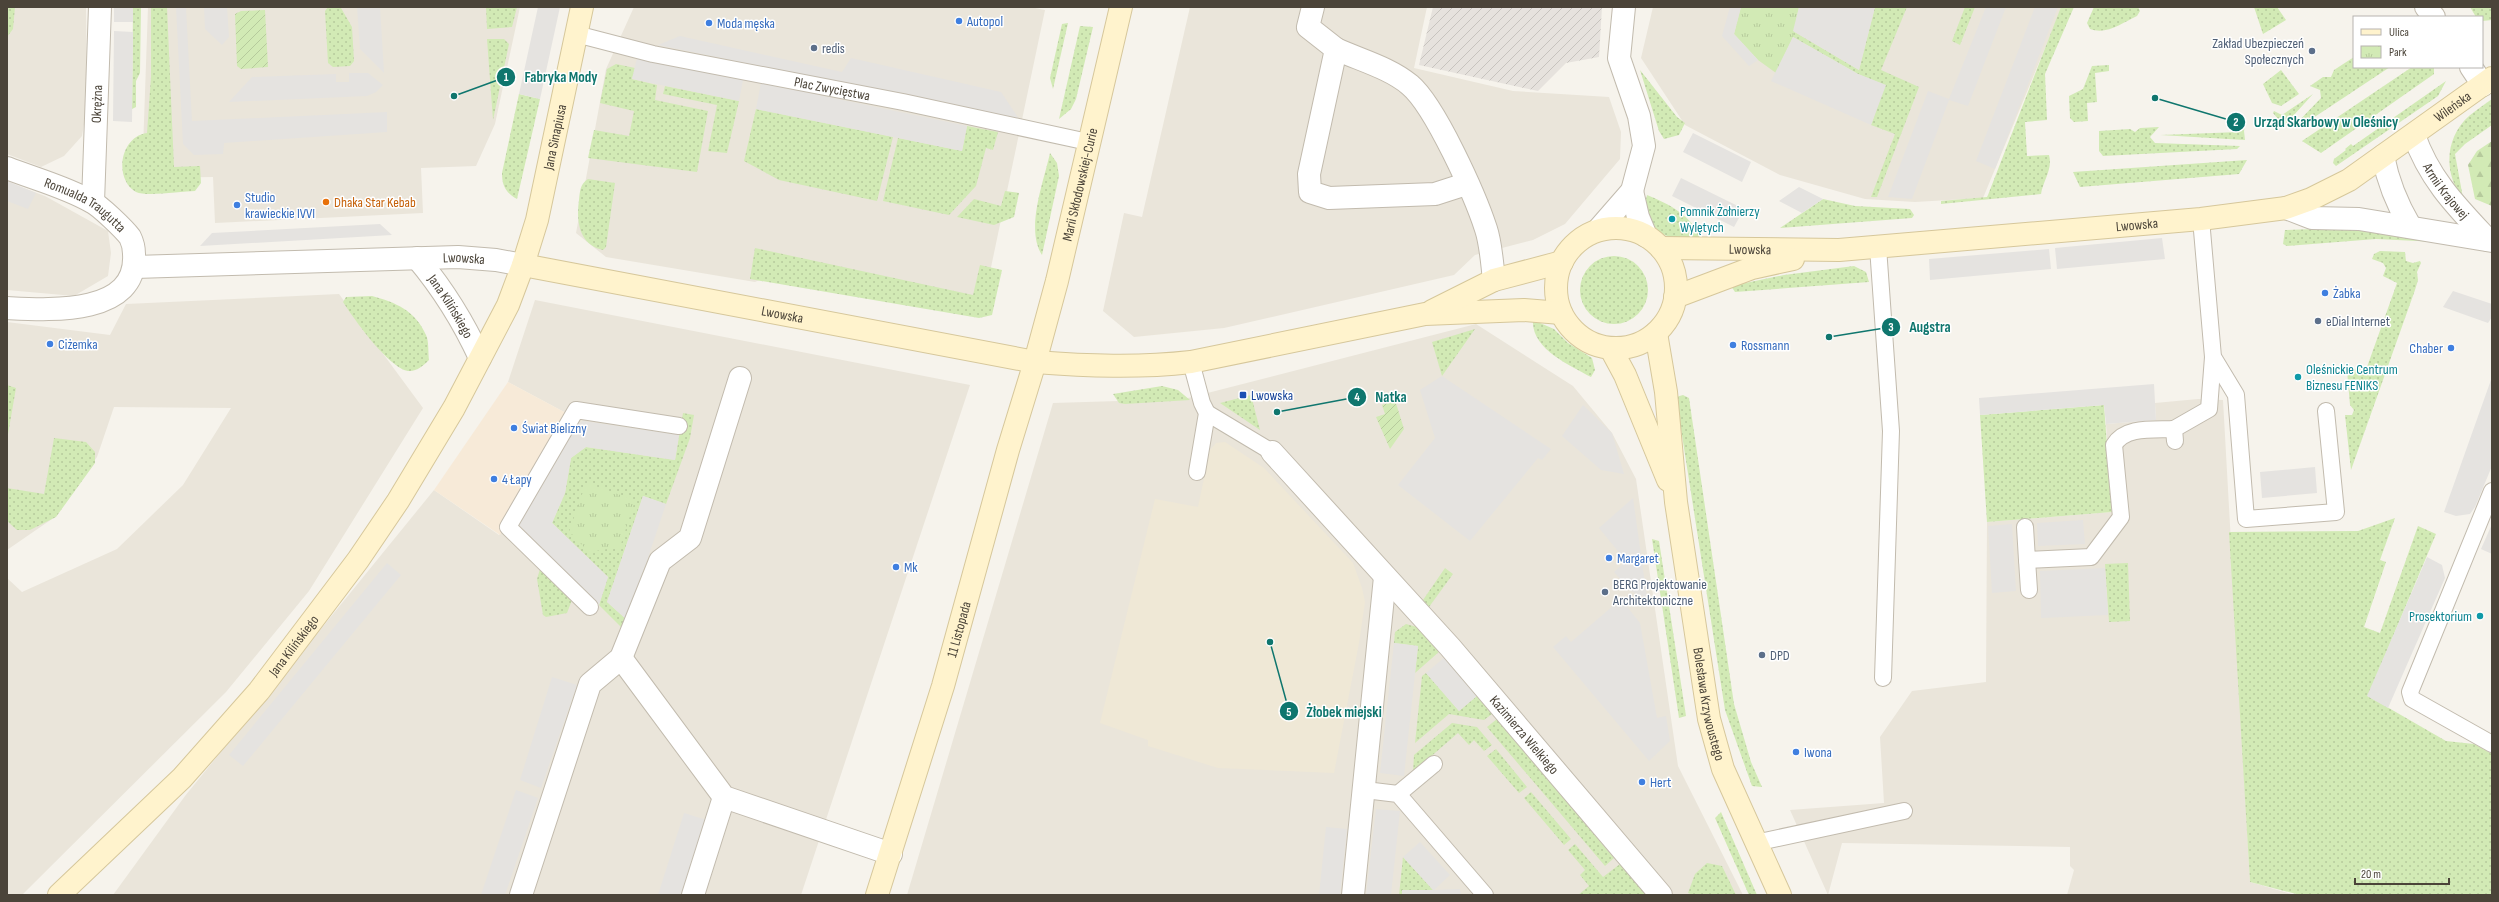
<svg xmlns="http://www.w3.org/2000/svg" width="2499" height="902" font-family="'Sofia Sans Condensed',sans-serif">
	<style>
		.residential { fill: #eae5da }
		.commercial { fill: #f7ead8 }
		.industrial { fill: url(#industrial-furrows) }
		.education { fill: #efe8d6 }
		.grass { fill: url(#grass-dots) }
		.forest { fill: url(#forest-firs) }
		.park { fill: url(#park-tufts) }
		.garden { fill: url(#garden-furrows) }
		.parking { fill: #e5e3e0 }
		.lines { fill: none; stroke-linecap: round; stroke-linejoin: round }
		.lane-casing { stroke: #c2bbae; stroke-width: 18 }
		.street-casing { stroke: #c2bbae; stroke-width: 24 }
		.secondary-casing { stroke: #d6c79b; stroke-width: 24 }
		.lane { stroke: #fff; stroke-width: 16 }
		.street { stroke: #fff; stroke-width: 22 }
		.secondary { stroke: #fff3cd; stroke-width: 22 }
		.shop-dot { fill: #3f7fe0; stroke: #fff; stroke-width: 1.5 }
		.service-dot { fill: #5c6f8a; stroke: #fff; stroke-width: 1.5 }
		.food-dot { fill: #e8710a; stroke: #fff; stroke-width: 1.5 }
		.culture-dot { fill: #0f9aa8; stroke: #fff; stroke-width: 1.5 }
		.transit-dot { fill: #1a4fb4; stroke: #fff; stroke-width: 1.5 }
		.labels { text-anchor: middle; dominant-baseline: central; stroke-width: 3; stroke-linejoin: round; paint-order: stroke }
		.shop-label { font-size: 14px; fill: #366cbe; stroke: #fff; text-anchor: start }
		.service-label { font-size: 14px; fill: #4e5e75; stroke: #fff; text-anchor: start }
		.street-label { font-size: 14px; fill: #4b4439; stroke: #fff }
		.food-label { font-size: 14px; fill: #c56008; stroke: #fff; text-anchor: start }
		.culture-label { font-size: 14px; fill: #0d838f; stroke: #fff; text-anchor: start }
		.transit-label { font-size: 14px; fill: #164399; stroke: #fff; text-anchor: start }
		.leader { fill: none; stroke: #0f766e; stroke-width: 1.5 }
		.callout-dot { fill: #0f766e; stroke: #fff; stroke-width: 1.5 }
		.mark-label { font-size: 12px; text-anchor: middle; font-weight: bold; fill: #fff }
		.callout-label { font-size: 15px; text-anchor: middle; font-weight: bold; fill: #0f766e; stroke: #fff; stroke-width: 3; stroke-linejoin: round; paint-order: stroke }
	</style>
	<defs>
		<pattern id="industrial-furrows" width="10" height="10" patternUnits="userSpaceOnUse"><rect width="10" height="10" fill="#e6e2dd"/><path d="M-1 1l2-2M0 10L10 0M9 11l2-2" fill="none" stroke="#c7c3be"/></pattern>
		<pattern id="grass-dots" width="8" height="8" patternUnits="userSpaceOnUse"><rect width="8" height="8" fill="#d2eab5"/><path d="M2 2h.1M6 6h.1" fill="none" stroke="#b6ca9c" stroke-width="1.8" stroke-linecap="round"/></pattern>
		<pattern id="forest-firs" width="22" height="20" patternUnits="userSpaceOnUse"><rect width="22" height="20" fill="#d2eab5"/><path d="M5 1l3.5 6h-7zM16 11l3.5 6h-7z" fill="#b6ca9c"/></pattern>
		<pattern id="park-tufts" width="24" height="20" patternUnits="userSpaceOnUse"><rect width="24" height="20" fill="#d2eab5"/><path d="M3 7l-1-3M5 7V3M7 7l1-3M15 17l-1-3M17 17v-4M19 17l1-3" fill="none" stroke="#b6ca9c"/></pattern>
		<pattern id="garden-furrows" width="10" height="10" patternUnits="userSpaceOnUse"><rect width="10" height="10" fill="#d2eab5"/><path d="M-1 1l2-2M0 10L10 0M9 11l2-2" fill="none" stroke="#b6ca9c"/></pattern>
	</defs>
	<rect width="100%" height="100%" fill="#f6f3ec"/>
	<path class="residential" d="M7,7H86L87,106L82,136L64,156L41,167L7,154Z
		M148,7H520L495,124L476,166L421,168L423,213L215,223L213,177L142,178Z
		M634,7H1030L1045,10L981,315L774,273L755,282L606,257L576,233L606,69Z
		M1190,7H1427L1414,68L1513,91L1609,97L1621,132L1620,159L1565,224L1533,240L1475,255L1454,275L1224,328L1134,337L1103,311L1124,213L1142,217Z
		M1653,7H2062L1983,198L1915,202L1865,199L1780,175L1685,125L1641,58Z
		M7,182L45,196L108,231L111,253L108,276L74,296L7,290Z
		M339,294L423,408L309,591L226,692L22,895H7V578L22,592L117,549L183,485L231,408L114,407L97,457L52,519L7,550V322L110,335L126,304Z
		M535,300L970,385L801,895H113L185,796L434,490L499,535L566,413L508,382Z
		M1476,324L1573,386L1612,433L1636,479L1678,766L1743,895H907L1053,403L1184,399Z
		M2198,399L2223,400L2250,882L2295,895H2067L2074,870L2070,866V847L1842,843L1828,895L1790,810L1884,803L1880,737L1912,691L1986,682L1987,522L2112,512L2106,424L2156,420L2155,403Z"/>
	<path class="commercial" d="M508,382L566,413L500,535L434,490Z"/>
	<path class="industrial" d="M1433,7H1602L1599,57L1566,63L1538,91L1419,65Z"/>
	<path class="education" d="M1225,442L1264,468L1353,563L1362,588L1365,602L1359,643L1334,773L1218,768L1148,746V740L1100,723L1155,499L1198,507L1210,450L1216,443Z"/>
	<path class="grass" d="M7,7H15L13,29L7,37Z
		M133,7H141L140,73L136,81V107L132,109Z
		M151,7H167L174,167L200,166L201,183L195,191C182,191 147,197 136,192C114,180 119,137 147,133L151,77Z
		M328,7L341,8L352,27L354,61L350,66L333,67L328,63L325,11Z
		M486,7H517L512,27L487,29Z
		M1875,7H1907L1881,70L1919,87L1877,197H1871L1895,134L1871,125L1885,85L1858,74L1793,37V31L1859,70Z
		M1965,7H1975L1960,45L1952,41Z
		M2061,7H2074L2045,74L2047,120L2025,122L2027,156L2049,155C2053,169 2043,181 2041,194L1941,204V201L1987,197L1988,195Z
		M2094,7H2138L2140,11L2137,16C2122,23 2107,35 2090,29L2087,23Z
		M2254,7H2277L2286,20L2263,34Z
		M2470,7H2492V20L2482,21V17H2476Z
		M1068,23L1053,89L1050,78L1062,24Z
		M1080,26L1093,27L1076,99L1071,109L1059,119Z
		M487,39H504L509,44L493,120Z
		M2354,57V67H2390L2298,128H2292L2321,98L2320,90L2310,86L2323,77H2331L2334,70Z
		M616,64L635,68L632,79L657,85L655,100L708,111L697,172L588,158L594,130L629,136L634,111L600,103L607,69Z
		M2109,65V71L2095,73L2097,102L2087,103L2088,121L2074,122L2070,118L2069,96L2083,89L2092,66Z
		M2412,67H2434V74L2321,153L2302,141Z
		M1640,70L1677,117L1685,123L1679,135L1664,139L1659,131Z
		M2281,70L2299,94L2281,106L2272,103L2263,84Z
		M2446,81L2438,96L2336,166L2333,163L2334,159L2346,150L2345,149L2351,144L2353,146Z
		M665,86L739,101L727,153L708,151L717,105L663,94Z
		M519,94L540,99L517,199C506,193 502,186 502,173Z
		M2313,94L2284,126L2273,113L2274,111L2282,115Z
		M2492,99V125L2465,144L2455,154L2463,198C2443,174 2445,137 2469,116C2476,110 2484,105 2492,99Z
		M756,109L893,137L877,201L779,180L744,161Z
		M2243,121H2246L2244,131L2245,140L2160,135L2239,132Z
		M967,126L998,132L993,150L986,148L976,186L949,215L883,201L898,138L962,151Z
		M2159,127L2150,137L2155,143L2240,146L2237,149L2103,156L2099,151V131L2130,129L2135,132L2140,128Z
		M1050,153L1057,163L1059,176L1042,255C1025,229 1044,181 1050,153Z
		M2247,160L2239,174L2080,187L2073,172Z
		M588,179L615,183L606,247L603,250C579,245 576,221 579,200C580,191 580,184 588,179Z
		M1005,191L1019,193L1014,217L994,225L957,217L974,199L1001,206Z
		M1647,195C1669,204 1693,216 1701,240C1691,240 1679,240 1670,237C1653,232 1642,211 1647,195Z
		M1823,199L1855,206L1910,209L1914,215L1912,218L1780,228Z
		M2342,228L2362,229L2438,242L2376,239L2287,246L2283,244L2285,230Z
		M755,248L973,295L980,265L1002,270L992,315L979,318L750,279Z
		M2380,251L2405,252L2406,261L2413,263L2420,261L2421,263L2417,272L2418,280L2415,290L2351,470L2345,415H2352L2354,410L2350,405L2347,370L2367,367L2397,283L2383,276L2386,268L2383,263L2372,259L2374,254Z
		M1580 290a34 34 0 1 1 68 0a34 34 0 1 1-68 0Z
		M1854,266L1866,272L1869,282L1735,292L1731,286L1784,275Z
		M372,296C395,302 416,311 426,335C429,341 428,352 429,360C422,367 413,375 402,369C382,358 356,322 343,302L346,297Z
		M1533,320L1554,329L1568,343L1592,358L1595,370L1591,377C1570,365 1531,349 1533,320Z
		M1475,329L1442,376L1432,342Z
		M7,385L16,388L7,440Z
		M1162,386L1178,390L1190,400L1125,404L1119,403L1113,394Z
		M1251,395L1260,430L1220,403Z
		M1683,395L1689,398L1734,704L1751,762L1762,787L1752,786L1725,710L1676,397Z
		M2104,405L2112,512L1987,522L1980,415Z
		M683,413L694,415L690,438L666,504L643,496L607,602L627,620L623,629L599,605L608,577L552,523L565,493L571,458L586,447L675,460Z
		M54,438L86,442L95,452V463L56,517L30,530H17L7,521V488L44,494Z
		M2395,518L2380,560L2386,562L2364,627L2380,633L2418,526L2436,534L2368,696L2446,741L2474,744L2492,754V895H2300L2250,882L2229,532L2358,531Z
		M1652,539L1659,541L1686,716L1679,718Z
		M2128,563L2130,621L2109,622L2105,564Z
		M1445,568L1453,574L1429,607L1423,600Z
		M540,569L572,600L567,613L546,617L543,615L537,579Z
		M1406,624L1417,627L1440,651L1415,673L1418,646L1394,643L1395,632Z
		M1426,673L1459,711L1478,695L1492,714L1484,720L1449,714L1415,743L1422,676Z
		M1497,719L1614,858L1605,866L1487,727Z
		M1452,723L1477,727L1492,745L1484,751L1474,740L1469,745L1458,733L1413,772L1414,755Z
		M1496,749L1527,787L1519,793L1487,756Z
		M1531,792L1571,839L1564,845L1524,798Z
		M1721,812L1757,895H1749L1715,818Z
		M1575,844L1603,877L1620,864L1648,895H1578L1589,886L1580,875L1585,870L1568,850Z
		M1403,857L1433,890H1402V895H1399Z
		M1707,863L1722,866L1736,895H1693L1688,893L1695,874Z"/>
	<path class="forest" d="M2492,141V206L2475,199L2468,165L2477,151Z"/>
	<path class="park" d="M1741,7H1799L1793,37L1776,73L1758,60L1734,34Z
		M586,483L635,500L620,547L589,552L569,532Z"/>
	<path class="garden" d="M265,10L268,67L241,69L237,66L235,14L241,11Z
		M1395,400L1404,429L1390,449L1376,417L1385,414L1382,405Z"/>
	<path class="parking" d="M114,7H133V22H114Z
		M176,7H186L192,121L387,112V132L224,143L223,154L194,155L183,144Z
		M204,7H227L229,37L222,45L205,29Z
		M357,7H380L384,73L360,49Z
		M538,7H560L540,99L519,94Z
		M1730,7H1741L1734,34L1758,60L1749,66L1722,36Z
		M1799,7H1875L1859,70L1793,31Z
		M1986,7H2006L1968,106L1949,100L1912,199L1888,197L1928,91L1949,99Z
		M2035,7H2058L1995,169L1976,161Z
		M114,31L133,32L132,122L113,121Z
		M680,36L842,72L851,58L1001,92L1019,119L658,45Z
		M1793,37L1858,74L1886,85L1871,125L1771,81Z
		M637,58L743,80L739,101L632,79Z
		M349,73H368L383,85L376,92L367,96L229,102L252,77L336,74V82H349Z
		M761,83L967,126L962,151L756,109Z
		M1693,133L1751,162L1742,182L1683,152Z
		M1681,178L1744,209L1734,227L1672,196Z
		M7,181L36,193L28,209L7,201Z
		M1799,187L1823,199L1802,213L1779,201Z
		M380,224L392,235L200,246L212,233Z
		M2162,238L2165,259L2057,269L2055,248Z
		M2049,249L2051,269L1930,280L1929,259Z
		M2453,291L2492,304V317L2488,323L2443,307Z
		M1442,376L1551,449L1542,460L1538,458L1470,541L1398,485L1435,438L1420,390Z
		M2492,377V466L2475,507L2470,514L2456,516L2444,512Z
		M2154,384L2156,420L2106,424L2104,405L1980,415L1979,398Z
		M1583,405L1612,433L1624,474L1601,470L1562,436Z
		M583,421L679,435L675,460L586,447L571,458L565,493L552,523L608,577L599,605L518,524L577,425Z
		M2315,467L2317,493L2262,498L2260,472Z
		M643,496L666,504L627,620L607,602Z
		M1633,498L1647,598L1631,591L1614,572L1626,561L1599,528Z
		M2083,520L2085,544L2038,546L2037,523Z
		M2012,524L2016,591L1992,593L1988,526Z
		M2492,524V554L2481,549Z
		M2427,557L2442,565L2445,578L2388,708L2367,696Z
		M387,563L401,575L243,766L229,755Z
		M2105,568L2108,615L2041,618L2040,571Z
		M1621,599L1640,623L1657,718L1666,716L1670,741L1649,761L1553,647L1566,636L1571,642Z
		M1394,643L1418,646L1404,776L1380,773Z
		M1445,657L1478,695L1459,711L1426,673Z
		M552,677L577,685L541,788L520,780Z
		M516,790L538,798L505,895H481Z
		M1376,809L1400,811L1391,895H1366Z
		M684,813L716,823L693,895H658Z
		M1326,827L1347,829L1340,895H1319Z
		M1420,842L1450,875L1434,890L1460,889L1461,895H1402V890H1433L1403,857Z"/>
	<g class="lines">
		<defs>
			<g id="lane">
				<path id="s1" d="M576,34L653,54L903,102L1088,142"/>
				<path d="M2201,219L2213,357L2236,395L2246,519L2336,512L2326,411"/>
				<path d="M1878,247L1891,431L1883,678"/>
				<path d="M1191,362L1202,403L1207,413L1197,472"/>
				<path d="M1207,413L1272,452"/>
				<path d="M2175,441L2174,429L2209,409L2213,357"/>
				<path d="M2492,491L2410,692L2412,699L2492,744"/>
				<path d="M2025,527L2027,560L2091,557L2121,517L2114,445C2125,426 2154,430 2174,429"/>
				<path d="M2027,560L2029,590"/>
				<path d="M590,607L508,527L576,410L679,426"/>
				<path d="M1365,790L1398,794L1485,895"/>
				<path d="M1398,794L1434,764"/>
				<path d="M1755,843L1904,811"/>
			</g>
			<g id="street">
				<path d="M1313,7L1308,27L1336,49L1309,174L1310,192L1329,198L1435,194L1466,184"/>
				<path d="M2426,7L2434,17"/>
				<path d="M1336,49C1360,60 1390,68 1410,85C1435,106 1475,195 1486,229C1491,244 1492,263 1494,280"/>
				<path d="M2471,67L2483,85"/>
				<path id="s2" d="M2414,135C2429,179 2457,207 2488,240"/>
				<path d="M2383,156C2388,182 2397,204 2410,226"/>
				<path id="s3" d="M7,168C35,179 66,187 92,202C100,206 124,229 130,237C132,241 134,249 134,254C138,316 49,310 7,308"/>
				<path d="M1632,191L1638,217L1646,236"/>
				<path id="s4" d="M93,202L100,7"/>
				<path d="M2286,208L2312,218L2359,219L2492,241"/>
				<path d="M1598,230L1632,191L1644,146L1639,116L1619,58L1624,7"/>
				<path id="s5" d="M417,258C443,289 463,321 480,358"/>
				<path id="s6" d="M135,267L458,257L496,260L523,265"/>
				<path id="s7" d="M1272,452L1450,647L1661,895"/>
				<path d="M621,658L724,797L891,854"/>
				<path d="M521,895L590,684L621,658L660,561L690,538L740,378"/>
				<path d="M693,895L724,797"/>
				<path d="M1353,895L1385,577"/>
			</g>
			<g id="secondary">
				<circle cx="1616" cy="288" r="60"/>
				<path id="s8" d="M1661,248L1839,250L2201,219L2286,208L2311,199L2349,180L2492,78"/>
				<path id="s9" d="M523,265L1035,362C1088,366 1138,368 1191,362L1425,314L1524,310L1561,313"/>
				<path d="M1675,297L1752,268L1793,259"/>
				<path d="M1432,311L1494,280L1562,262"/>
				<path id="s10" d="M1656,333L1666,392L1676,502L1709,719L1723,769L1780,895"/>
				<path d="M1611,349L1625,375L1668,480"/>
				<path id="s11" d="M59,895L182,778L259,691L358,560L398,501L454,408L508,305L523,265L537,220L582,7"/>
				<path id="s12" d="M877,895L943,686L1008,450L1035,362L1057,281L1121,7"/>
			</g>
		</defs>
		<use href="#lane" class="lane-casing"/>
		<use href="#street" class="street-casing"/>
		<use href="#secondary" class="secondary-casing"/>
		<use href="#lane" class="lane"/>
		<use href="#street" class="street"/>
		<use href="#secondary" class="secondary"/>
	</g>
	<g class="shop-dot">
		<circle cx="959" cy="21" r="4"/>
		<circle cx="709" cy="23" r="4"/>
		<circle cx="237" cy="205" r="4"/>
		<circle cx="2325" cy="293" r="4"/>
		<circle cx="50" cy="344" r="4"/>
		<circle cx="1733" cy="345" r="4"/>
		<circle cx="2451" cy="348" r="4"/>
		<circle cx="514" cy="428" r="4"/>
		<circle cx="494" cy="479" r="4"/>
		<circle cx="1609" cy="558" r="4"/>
		<circle cx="896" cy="567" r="4"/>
		<circle cx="1796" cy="752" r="4"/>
		<circle cx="1642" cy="782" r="4"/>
	</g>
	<g class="service-dot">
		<circle cx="814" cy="48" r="4"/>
		<circle cx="2312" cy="51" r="4"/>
		<circle cx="2318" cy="321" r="4"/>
		<circle cx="1605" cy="592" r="4"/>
		<circle cx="1762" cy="655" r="4"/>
	</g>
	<circle class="food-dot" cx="326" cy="202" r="4"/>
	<g class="culture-dot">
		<circle cx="1672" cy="219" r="4"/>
		<circle cx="2298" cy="377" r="4"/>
		<circle cx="2480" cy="616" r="4"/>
	</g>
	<rect class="transit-dot" x="1239" y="391" width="8" height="8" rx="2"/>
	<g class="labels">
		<g class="shop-label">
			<text x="967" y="21">Autopol</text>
			<text x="717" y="23">Moda męska</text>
			<text x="245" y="197">Studio<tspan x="245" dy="16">krawieckie IVVI</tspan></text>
			<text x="2333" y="293">Żabka</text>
			<text x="58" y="344">Ciżemka</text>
			<text x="1741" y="345">Rossmann</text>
			<text x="2443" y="348" text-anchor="end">Chaber</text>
			<text x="522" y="428">Świat Bielizny</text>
			<text x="502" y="479">4 Łapy</text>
			<text x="1617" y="558">Margaret</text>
			<text x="904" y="567">Mk</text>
			<text x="1804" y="752">Iwona</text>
			<text x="1650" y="782">Hert</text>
		</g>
		<g class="service-label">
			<text x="2304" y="43" text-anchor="end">Zakład Ubezpieczeń<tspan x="2304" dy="16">Społecznych</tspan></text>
			<text x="822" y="48">redis</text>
			<text x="2326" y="321">eDial Internet</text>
			<text x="1613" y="584">BERG Projektowanie<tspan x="1613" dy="16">Architektoniczne</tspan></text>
			<text x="1770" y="655">DPD</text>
		</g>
		<g class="street-label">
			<text stroke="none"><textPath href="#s1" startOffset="262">Plac Zwycięstwa</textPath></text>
			<text stroke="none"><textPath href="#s4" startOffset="98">Okrężna</textPath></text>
			<text stroke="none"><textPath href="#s8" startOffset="823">Wileńska</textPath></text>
			<text stroke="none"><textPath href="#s11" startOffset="921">Jana Sinapiusa</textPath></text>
			<text stroke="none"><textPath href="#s12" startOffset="739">Marii Skłodowskiej-Curie</textPath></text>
			<text stroke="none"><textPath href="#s2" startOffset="65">Armii Krajowej</textPath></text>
			<text stroke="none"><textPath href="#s3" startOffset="87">Romualda Traugutta</textPath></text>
			<text stroke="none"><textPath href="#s8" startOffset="477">Lwowska</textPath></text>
			<text stroke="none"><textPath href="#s8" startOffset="89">Lwowska</textPath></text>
			<text stroke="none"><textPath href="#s6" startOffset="329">Lwowska</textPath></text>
			<text stroke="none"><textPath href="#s5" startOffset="59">Jana Kilińskiego</textPath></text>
			<text stroke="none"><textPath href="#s9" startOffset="264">Lwowska</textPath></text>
			<text stroke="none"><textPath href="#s12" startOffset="278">11 Listopada</textPath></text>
			<text stroke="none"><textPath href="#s11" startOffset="343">Jana Kilińskiego</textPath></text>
			<text stroke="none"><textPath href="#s10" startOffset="375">Bolesława Krzywoustego</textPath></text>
			<text stroke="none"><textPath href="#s7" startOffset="379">Kazimierza Wielkiego</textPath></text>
		</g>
		<g class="food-label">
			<text x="334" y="202">Dhaka Star Kebab</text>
		</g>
		<g class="culture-label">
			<text x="1680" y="211">Pomnik Żołnierzy<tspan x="1680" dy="16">Wylętych</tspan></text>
			<text x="2306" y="369">Oleśnickie Centrum<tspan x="2306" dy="16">Biznesu FENIKS</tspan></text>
			<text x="2472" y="616" text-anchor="end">Prosektorium</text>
		</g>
		<g class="transit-label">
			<text x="1251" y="395">Lwowska</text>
		</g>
	</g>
	<path class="leader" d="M454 96L506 77M2155 98L2236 122M1829 337L1891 327M1277 412L1357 397M1270 642L1289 711"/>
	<g class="callout-dot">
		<circle cx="454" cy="96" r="4"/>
		<circle cx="2155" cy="98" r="4"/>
		<circle cx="1829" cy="337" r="4"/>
		<circle cx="1277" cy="412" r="4"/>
		<circle cx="1270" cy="642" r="4"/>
		<circle cx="506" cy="77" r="10"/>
		<circle cx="2236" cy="122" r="10"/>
		<circle cx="1891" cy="327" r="10"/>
		<circle cx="1357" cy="397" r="10"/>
		<circle cx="1289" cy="711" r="10"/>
	</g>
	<g class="mark-label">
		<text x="506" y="81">1</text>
		<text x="2236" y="126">2</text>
		<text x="1891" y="331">3</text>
		<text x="1357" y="401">4</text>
		<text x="1289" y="716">5</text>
	</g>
	<g class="callout-label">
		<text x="561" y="82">Fabryka Mody</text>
		<text x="2326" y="127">Urząd Skarbowy w Oleśnicy</text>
		<text x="1930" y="332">Augstra</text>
		<text x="1391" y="402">Natka</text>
		<text x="1344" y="717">Żłobek miejski</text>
	</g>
	<rect width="2499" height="902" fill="none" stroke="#4b4439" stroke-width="16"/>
	<rect x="2353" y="16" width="130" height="52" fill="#ffffff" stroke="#b7b4b0"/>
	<rect x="2361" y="29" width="20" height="6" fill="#fff3cd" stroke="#b7b4b0"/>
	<text x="2389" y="36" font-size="12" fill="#4b4439">Ulica</text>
	<rect x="2361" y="46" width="20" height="12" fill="url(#park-tufts)" stroke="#b7b4b0"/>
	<text x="2389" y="56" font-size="12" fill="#4b4439">Park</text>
	<path d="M2355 878v6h94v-6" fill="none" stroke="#4b4439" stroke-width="2"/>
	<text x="2361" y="878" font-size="12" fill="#4b4439" stroke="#ffffff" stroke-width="3" paint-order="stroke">20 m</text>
</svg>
